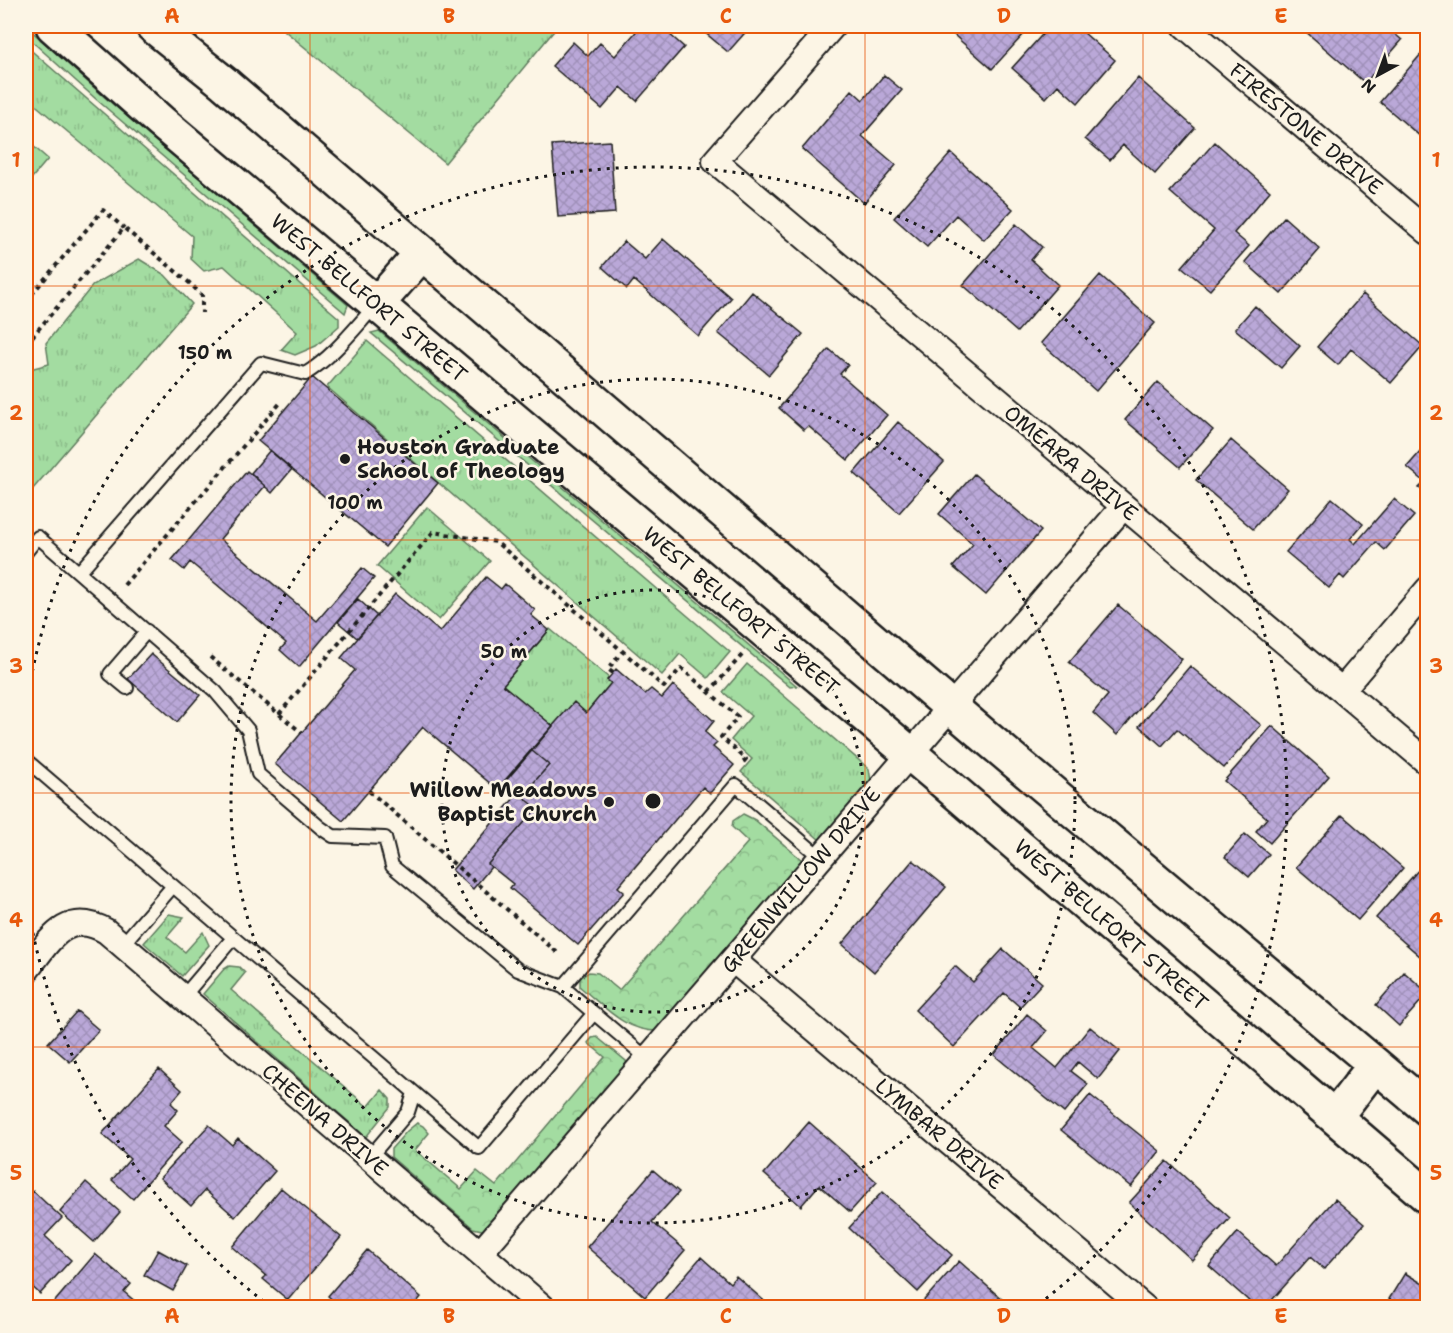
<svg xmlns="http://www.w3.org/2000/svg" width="1453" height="1333" font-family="'Shantell Sans',sans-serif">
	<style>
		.grass { fill: url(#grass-tufts); stroke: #607c5e; stroke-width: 1.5 }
		.forest { fill: url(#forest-crowns); stroke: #607c5e; stroke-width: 1.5 }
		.garden { fill: #a3dca1; stroke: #607c5e; stroke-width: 1.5 }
		.building { fill: url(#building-cross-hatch); stroke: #1c1c1c; stroke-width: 1.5 }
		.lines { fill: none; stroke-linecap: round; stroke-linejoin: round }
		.lane-casing { stroke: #1c1c1c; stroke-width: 16 }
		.street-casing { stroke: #1c1c1c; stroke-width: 28 }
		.secondary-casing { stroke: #1c1c1c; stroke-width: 38 }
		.path { stroke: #1c1c1c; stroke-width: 4; stroke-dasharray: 4.5 4.5; stroke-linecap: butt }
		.lane { stroke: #fcf5e5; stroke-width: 12 }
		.street { stroke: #fcf5e5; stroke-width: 24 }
		.secondary { stroke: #fcf5e5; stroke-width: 33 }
		.grid { fill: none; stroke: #e8590c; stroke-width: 1.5; stroke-opacity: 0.55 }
		.ring { fill: none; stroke: #1c1c1c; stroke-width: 3; stroke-dasharray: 3 6 }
		.poi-dot { fill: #1c1c1c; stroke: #fcf5e5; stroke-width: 2 }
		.labels { text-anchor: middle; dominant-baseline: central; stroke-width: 5; stroke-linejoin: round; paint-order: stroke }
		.street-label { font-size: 21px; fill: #1c1c1c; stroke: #fcf5e5 }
		.poi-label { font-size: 21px; font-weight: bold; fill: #1c1c1c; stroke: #fcf5e5; text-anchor: start }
		.centre { fill: #1c1c1c; stroke: #fcf5e5; stroke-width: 3 }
		.ring-label { font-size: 18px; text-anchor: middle; font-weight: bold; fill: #1c1c1c; stroke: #fcf5e5; stroke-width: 5; stroke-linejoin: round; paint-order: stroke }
		.neatline { fill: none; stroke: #e8590c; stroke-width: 2 }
		.grid-label { font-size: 20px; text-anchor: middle; font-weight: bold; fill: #e8590c }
	</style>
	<defs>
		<pattern id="grass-tufts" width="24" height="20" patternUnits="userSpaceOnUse" patternTransform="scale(1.5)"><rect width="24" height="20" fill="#a3dca1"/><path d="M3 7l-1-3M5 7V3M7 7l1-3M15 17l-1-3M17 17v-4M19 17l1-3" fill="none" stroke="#8cbc8a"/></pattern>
		<pattern id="forest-crowns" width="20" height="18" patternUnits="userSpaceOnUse" patternTransform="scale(1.5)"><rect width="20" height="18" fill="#a3dca1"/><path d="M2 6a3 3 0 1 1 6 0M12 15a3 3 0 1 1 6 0" fill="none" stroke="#8cbc8a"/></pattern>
		<pattern id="building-cross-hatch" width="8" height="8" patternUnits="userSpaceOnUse" patternTransform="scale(1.5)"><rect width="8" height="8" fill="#baa8d8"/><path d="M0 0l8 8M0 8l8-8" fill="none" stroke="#9f90b9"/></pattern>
	</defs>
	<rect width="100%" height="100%" fill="#fcf5e5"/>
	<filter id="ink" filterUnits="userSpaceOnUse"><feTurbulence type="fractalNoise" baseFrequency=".0167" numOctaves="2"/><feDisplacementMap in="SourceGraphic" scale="12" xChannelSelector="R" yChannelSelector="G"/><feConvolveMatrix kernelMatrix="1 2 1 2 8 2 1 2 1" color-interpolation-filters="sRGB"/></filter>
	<g filter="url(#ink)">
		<path class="grass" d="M26,26L101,94L348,305L345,313L97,100L26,36Z
			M279,26H558L445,163Z
			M26,46L339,318V326L316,346L295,355L281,350L297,332L224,266L204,271L191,259L192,236L26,97Z
			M139,259L165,275L192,304L26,497V370L49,364L46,343L93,285Z
			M379,331L797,686L790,687L371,333Z
			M367,341L730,652L708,678L680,654L662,675L327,387Z
			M427,507L490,561L439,620L377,566Z
			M550,629L609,678L607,680L611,683L586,713L574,703L553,726L503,685Z
			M747,664L869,769L871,781L820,840L741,772L752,759L731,740L751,716L723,692Z
			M169,914L184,917L167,937L185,952L203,932L209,945L182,976L144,943Z
			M229,966L239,967L245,973L231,990L368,1107L382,1090L390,1099V1107L366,1137L203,994L224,969Z"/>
		<path class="forest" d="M743,814L755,820L802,860L659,1031C625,1032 605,1007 580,987V978L589,972L598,973L619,990L748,842L732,827L733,821Z
			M597,1037L626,1061L628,1069L486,1231L473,1228L391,1157V1149L407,1131L417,1123L423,1126L429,1133L415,1150L461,1189L477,1171L496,1186L605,1057L588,1043L592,1038Z"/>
		<path class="garden" d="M26,140L48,159L26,185Z"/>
		<path class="building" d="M641,26H660L684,47L637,101L621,87L602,109L552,66L573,42L588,56L600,43L615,56Z
			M697,26H751L728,52Z
			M944,26H1015L1024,34L992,69Z
			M1050,26H1076L1115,60L1078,103L1058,85L1046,98L1012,68Z
			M1310,26H1385L1402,40L1365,83L1305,31Z
			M1422,53L1428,58V143L1380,102Z
			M884,75L902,90L862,136L896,165L864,203L802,149L852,90L863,100Z
			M1138,78L1195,128L1155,174L1123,145L1110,160L1085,139Z
			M610,141L615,213L558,217L552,145Z
			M1215,142L1270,191L1234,233L1249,246L1210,290L1182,267L1214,230L1170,192Z
			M951,153L1013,209L984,240L956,215L927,247L894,218Z
			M1284,217L1320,249L1281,294L1245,262Z
			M1016,224L1042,247L1031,260L1058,285L1017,332L963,285Z
			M663,239L731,298L698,336L634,280L627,289L602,267L624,241L645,259Z
			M1100,275L1155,323L1096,391L1041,343Z
			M752,292L803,334L769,375L718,333Z
			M1363,294L1423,346L1391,383L1351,349L1338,365L1317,347Z
			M1255,306L1300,346L1281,368L1235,329Z
			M829,349L848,365L840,374L887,415L848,460L808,426L804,430L779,408Z
			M312,377L438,483L385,547L258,441Z
			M1158,382L1213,430L1180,467L1125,420Z
			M898,422L944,462L899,513L854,473Z
			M1231,440L1288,489L1253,529L1196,480Z
			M1428,443V495L1419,488L1425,482L1407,467Z
			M270,450L292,469L272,493L251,473Z
			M247,471L265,486L220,539L317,621L362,568L374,578L299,667L280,650L286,643L190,562L184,570L172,560Z
			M974,474L1041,531L986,595L953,567L973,544L939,514Z
			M1332,498L1363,524L1350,539L1355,544L1394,499L1414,516L1385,550L1376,542L1344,579L1340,575L1329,588L1286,552Z
			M486,577L501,589L505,584L535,610L531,615L549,630L503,685L553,726L498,790L423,727L343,821L275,764L355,670L341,658L395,594L440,632Z
			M358,599L377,616L357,638L338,622Z
			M1118,605L1182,659L1117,735L1093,713L1108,695L1069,662Z
			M151,654L200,695L177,722L128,679Z
			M1190,666L1261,725L1224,768L1177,729L1162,746L1139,726Z
			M616,669L645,694L651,689L662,698L673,685L714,721L705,732L717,743L713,747L734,765L710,793L703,787L618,887L624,892L578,945L510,888L513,884L488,864L537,808L522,796L549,765L531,750L574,702L586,713L611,683L607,680Z
			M1272,726L1329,776L1270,843L1256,831L1267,818L1224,781Z
			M531,750L549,765L522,796L537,808L488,864L491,867L473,889L452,870L515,797L501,785Z
			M1342,815L1403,868L1358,920L1296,867Z
			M1245,834L1269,854L1249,877L1225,857Z
			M1428,859V963L1376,918Z
			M913,860L946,887L874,972L842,944Z
			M1003,949L1042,983L1020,1007L1004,993L954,1047L915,1010L955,966L973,982Z
			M1404,972L1428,993L1399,1026L1376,1005Z
			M77,1011L99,1030L70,1062L48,1043Z
			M1027,1014L1047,1031L1033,1048L1057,1068L1090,1027L1120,1051L1098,1079L1078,1062L1071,1071L1088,1084L1064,1113L994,1055Z
			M159,1069L182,1090L171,1103L178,1110L164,1126L182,1142L133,1199L112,1180L130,1159L102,1134Z
			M1090,1095L1160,1151L1131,1187L1061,1130Z
			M809,1122L877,1182L850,1212L819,1185L801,1206L764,1174Z
			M209,1125L232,1145L238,1138L275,1171L235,1217L205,1190L191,1206L160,1178Z
			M1167,1161L1230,1218L1192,1260L1129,1203Z
			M653,1170L679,1192L652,1222L685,1250L645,1297L587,1247Z
			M86,1182L120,1212L94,1242L60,1212Z
			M281,1188L341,1237L288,1300L263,1279L266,1276L232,1247Z
			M33,1191L62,1218L45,1236L71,1260L40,1294L26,1281V1199Z
			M882,1192L952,1255L918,1292L849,1228Z
			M1335,1199L1364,1224L1324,1269L1310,1257L1265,1308H1257L1209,1266L1238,1232L1276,1266Z
			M158,1250L187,1266L173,1291L144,1275Z
			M367,1250L421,1297L412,1308H342L328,1296Z
			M95,1254L131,1284L124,1292L143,1308H53L51,1306Z
			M701,1257L730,1283L736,1276L772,1308H657Z
			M959,1261L1004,1301L998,1308H917Z
			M1405,1273L1428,1287V1298L1422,1308H1403L1389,1299Z"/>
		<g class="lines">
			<defs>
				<path id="lane" d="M26,552L38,537L215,691L248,730L258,774L321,828L333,836L385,838L392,866L518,970L563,987L648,1059
					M79,572L261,363L305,374C333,357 354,329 376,305
					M127,688L110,674L147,631
					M26,760L479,1148L594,1013
					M122,945L173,886
					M563,987L736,785L820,857
					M183,997L233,938
					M369,1158L408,1112L414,1093"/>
				<path id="street" d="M833,26L715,161L1428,763
					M1185,26L1428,232
					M1342,690L1428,589
					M733,960L1145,1308
					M26,971C49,942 65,908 106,931L544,1308
					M480,1253L1123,507"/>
				<path id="secondary" d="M53,26L161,122L939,778L1428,1197
					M153,26L224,83L980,732L1428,1109
					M377,304L422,253
					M1335,1117L1375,1065"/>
			</defs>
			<use href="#lane" class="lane-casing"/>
			<use href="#street" class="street-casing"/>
			<use href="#secondary" class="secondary-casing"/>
			<path class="path" d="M26,301L103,210L124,228
				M26,344L124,228L192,285L202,296V313
				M124,585L282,401
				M210,657L302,733
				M613,673L608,669L622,652
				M709,692L743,654
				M279,714L433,532L496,542L664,687L681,668L738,717L721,737L746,759L741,765
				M369,791L559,954"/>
			<use href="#lane" class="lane"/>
			<use href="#street" class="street"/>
			<use href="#secondary" class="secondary"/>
		</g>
	</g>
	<path class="grid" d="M310,26V1308M588,26V1308M865,26V1308M1143,26V1308M26,286H1428M26,540H1428M26,793H1428M26,1047H1428"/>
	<g class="ring">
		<circle cx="653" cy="801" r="211"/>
		<circle cx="653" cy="801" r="422"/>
		<path d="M271 1307A634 634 0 0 1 26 895M26 707A634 634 0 1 1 1035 1307"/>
	</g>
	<g class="poi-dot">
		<circle cx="345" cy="459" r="6"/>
		<circle cx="609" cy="802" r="6"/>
	</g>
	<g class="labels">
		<g class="street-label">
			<text transform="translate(1306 129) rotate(40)">FIRESTONE DRIVE</text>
			<text transform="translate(369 298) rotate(40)">WEST BELLFORT STREET</text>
			<text transform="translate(1071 463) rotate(40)">OMEARA DRIVE</text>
			<text transform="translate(741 611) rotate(40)">WEST BELLFORT STREET</text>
			<text transform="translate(801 880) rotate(-50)">GREENWILLOW DRIVE</text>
			<text transform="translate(1111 925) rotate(41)">WEST BELLFORT STREET</text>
			<text transform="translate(325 1120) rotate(41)">CHEENA DRIVE</text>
			<text transform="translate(939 1134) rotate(40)">LYMBAR DRIVE</text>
		</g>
		<g class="poi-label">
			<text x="357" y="447">Houston Graduate<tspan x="357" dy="24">School of Theology</tspan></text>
			<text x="597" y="790" text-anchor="end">Willow Meadows<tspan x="597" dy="24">Baptist Church</tspan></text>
		</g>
	</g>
	<circle cx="653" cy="801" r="9" class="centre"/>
	<g class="ring-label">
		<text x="205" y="359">150 m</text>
		<text x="355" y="509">100 m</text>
		<text x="504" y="658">50 m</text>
	</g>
	<rect width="1453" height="1333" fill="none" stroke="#fcf5e5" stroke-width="66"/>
	<g transform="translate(1378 75) rotate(221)" stroke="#fcf5e5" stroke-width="4.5" paint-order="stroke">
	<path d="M0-4.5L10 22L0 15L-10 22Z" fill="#1c1c1c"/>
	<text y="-9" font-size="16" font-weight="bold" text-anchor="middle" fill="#1c1c1c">N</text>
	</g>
	<rect x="33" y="33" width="1387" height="1267" class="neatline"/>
	<g class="grid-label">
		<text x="172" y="23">A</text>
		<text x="449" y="23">B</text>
		<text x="726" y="23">C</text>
		<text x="1004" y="23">D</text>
		<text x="1281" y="23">E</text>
		<text x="16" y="167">1</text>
		<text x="1436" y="167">1</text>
		<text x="16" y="420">2</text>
		<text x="1436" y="420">2</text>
		<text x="16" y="673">3</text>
		<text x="1436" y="673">3</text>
		<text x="16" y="927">4</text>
		<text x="1436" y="927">4</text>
		<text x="16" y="1180">5</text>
		<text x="1436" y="1180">5</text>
		<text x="172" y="1323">A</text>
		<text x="449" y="1323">B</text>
		<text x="726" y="1323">C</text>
		<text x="1004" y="1323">D</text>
		<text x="1281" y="1323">E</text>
	</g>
</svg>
